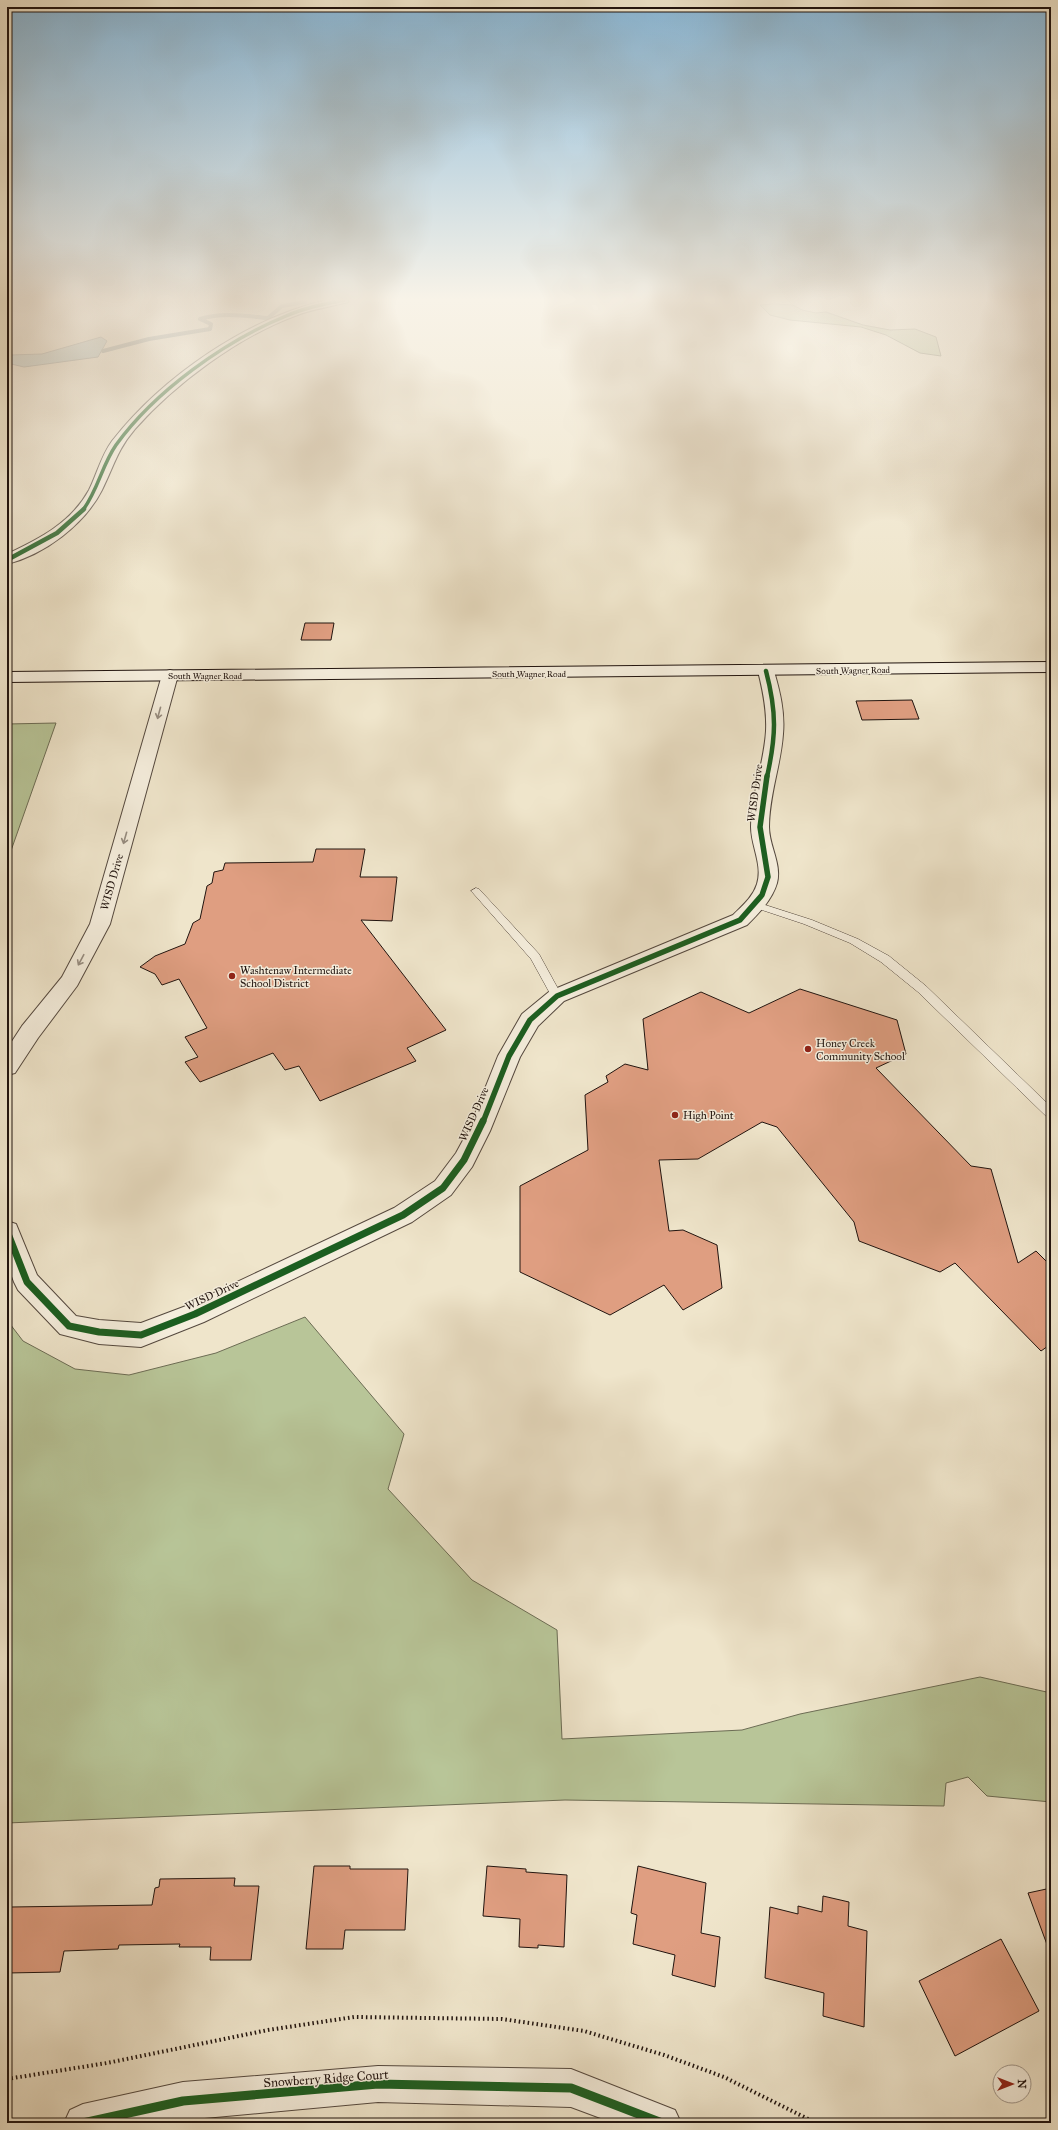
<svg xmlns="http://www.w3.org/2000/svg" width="1058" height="2130" font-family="'IM FELL Great Primer',serif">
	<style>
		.green { fill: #b8c598; stroke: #6c6c54 }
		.water { fill: #9cbdbf; stroke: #6b7979 }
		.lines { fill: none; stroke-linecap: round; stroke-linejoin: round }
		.stream { stroke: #6b7979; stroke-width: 4 }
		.building { fill: #df9e81; stroke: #21140f }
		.service-casing { stroke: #54483e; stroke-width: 1 }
		.minor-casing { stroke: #54483e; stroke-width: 2 }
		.secondary-casing { stroke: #21140f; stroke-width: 2 }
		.path { stroke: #21140f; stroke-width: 4; stroke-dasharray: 1.5 3; stroke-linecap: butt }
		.service { fill: #f5eedd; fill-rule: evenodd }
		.minor { fill: #f5eedd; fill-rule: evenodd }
		.secondary { fill: #f5eedd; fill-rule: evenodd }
		.cycleway-far4-casing { stroke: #f5eedd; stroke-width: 5 }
		.cycleway-far3-casing { stroke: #f5eedd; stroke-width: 6 }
		.cycleway-far2-casing { stroke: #f5eedd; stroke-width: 8 }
		.cycleway-far1-casing { stroke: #f5eedd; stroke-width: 10 }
		.cycleway-casing { stroke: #f5eedd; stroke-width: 12 }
		.cycleway-far4 { stroke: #1b5e20; stroke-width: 3.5 }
		.cycleway-far3 { stroke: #1b5e20; stroke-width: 4.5 }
		.cycleway-far2 { stroke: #1b5e20; stroke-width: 5.5 }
		.cycleway-far1 { stroke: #1b5e20; stroke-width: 7 }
		.cycleway { stroke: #1b5e20; stroke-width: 9 }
		.oneway { stroke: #968c80 }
		.poi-dot { fill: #8f2418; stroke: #f5eedd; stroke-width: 1.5 }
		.labels { text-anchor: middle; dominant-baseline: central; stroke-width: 3; stroke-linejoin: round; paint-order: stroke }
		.far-street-label { font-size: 9px; fill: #21140f; stroke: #f5eedd }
		.street-label { font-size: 11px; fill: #21140f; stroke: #f5eedd }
		.poi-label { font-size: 11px; fill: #21140f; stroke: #f5eedd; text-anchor: start }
		.near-street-label { font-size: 13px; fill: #21140f; stroke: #f5eedd }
	</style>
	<rect width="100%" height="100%" fill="#efe5cb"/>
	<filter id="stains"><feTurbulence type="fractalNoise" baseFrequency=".005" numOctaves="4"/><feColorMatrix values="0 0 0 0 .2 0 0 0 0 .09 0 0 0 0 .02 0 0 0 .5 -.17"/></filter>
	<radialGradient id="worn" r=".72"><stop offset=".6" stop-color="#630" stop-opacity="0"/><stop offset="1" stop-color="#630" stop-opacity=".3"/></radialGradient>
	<path class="green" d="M774,304L793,305L802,310L816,313L826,312L863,325L890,330L915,329L936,337L941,356L920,353L886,335L861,327L790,320L770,315L760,305Z
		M56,723L7,862V724Z
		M305,1317L404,1434L388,1489L472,1580L557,1630L562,1739L742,1730L800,1714L980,1677L1051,1693V1802L987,1796L968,1777L946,1783L944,1806L565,1800L7,1823V1320L23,1341L75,1369L129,1375L216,1353Z"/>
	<path class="water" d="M101,337L107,341L98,357L24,367L7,363L10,355L42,354Z"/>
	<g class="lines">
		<path class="stream" d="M103,351L149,339L210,329L211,324L200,319C223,312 245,316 268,318L282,306L305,302L301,300"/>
	</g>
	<path class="building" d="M305,623H334L331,640H301Z
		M912,700L919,719L862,720L856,701Z
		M316,849H365L360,877H397L392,921L361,920L446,1030L407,1048L416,1061L320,1101L299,1066L285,1070L273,1053L200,1082L185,1062L198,1057L185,1037L207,1028L179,979L162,985L155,974L140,967L155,956L185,944L193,923L200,919L207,886L212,883L214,872L223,870L225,863L313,862Z
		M800,989L897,1020L906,1054L876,1068L971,1166L991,1169L1018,1263L1036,1251L1051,1266V1344L1041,1351L955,1263L940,1272L859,1241L854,1222L777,1127L762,1122L698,1159L659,1160L669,1231L683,1230L717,1245L722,1288L683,1310L664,1285L610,1315L520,1272V1186L588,1150L585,1095L608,1082L606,1076L625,1064L648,1070L643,1019L701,992L749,1013Z
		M314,1866H350V1869H408L405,1930H345L343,1949H306Z
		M487,1866L526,1869V1872L567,1875L564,1947L538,1945V1948L519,1947L520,1919L483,1916Z
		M638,1866L706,1883L701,1933L720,1937L715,1987L672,1975L675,1955L633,1944L637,1915L631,1913Z
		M235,1878L234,1886H259L251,1960H210L211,1947H179L180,1944L119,1945L118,1949L64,1951L60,1972L7,1973V1926L11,1907L152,1905L155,1888L159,1887L160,1879Z
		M1051,1888V1950H1049L1028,1893Z
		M823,1896L849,1902L848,1926L867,1931L864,2027L823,2016L824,1993L765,1978L770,1907L798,1914V1906L822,1912Z
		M1001,1939L1039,2011L955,2056L919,1981Z"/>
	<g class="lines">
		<defs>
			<path id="service" d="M476,888L479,889L539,954L562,996L561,999H553L531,959L473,893L471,891Z
				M756,902L812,920L858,939L889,956L926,986L1051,1107V1118L1047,1117L918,992L881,962L850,943L804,924L753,907L751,905L753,903Z"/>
			<path id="minor" d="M327,300H349L348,302C330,307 312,309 295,316C238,337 175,384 135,429C117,450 114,466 102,490C85,524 44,555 7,564V554C39,539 71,523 89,490C97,474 101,456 112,441C162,377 247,318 327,300Z
				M766,666L772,668L774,671C780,692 785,712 783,734C781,765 769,795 769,827C769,846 782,864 777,883C772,900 759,913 747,925L564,1001L538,1026L520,1057L490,1131L472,1167L451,1195L412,1222L204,1322L141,1347L99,1344L60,1334L18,1290L14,1282L7,1263V1221L16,1224L37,1275L76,1316L99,1320L141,1323L186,1306L394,1208L435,1181L456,1153L468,1131L498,1056L522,1014L550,991L733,915C742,906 753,897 757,884C763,865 751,846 751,827C751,795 764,764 766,731C767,710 763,691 758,671L760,668Z
				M170,670L176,672L178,675L110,924L77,986L38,1038L15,1073L7,1075V1049L22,1026L62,977L90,924L162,675L164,672Z
				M378,2066L571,2069L675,2110L681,2123H614L571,2107L378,2102L183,2120L168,2123H64L70,2110L83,2104L183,2082Z"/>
			<path id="secondary" d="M1051,662V672L7,682V672Z"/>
		</defs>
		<use href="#service" class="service-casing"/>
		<use href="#minor" class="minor-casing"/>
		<use href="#secondary" class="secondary-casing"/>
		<path class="path" d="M7,2079L107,2063L268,2030L354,2017L502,2019L584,2031L664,2055L724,2077L816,2123"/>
		<use href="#service" class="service"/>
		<use href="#minor" class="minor"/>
		<use href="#secondary" class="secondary"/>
		<defs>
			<path id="cycleway-far4" d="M83,510C98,490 102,465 116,445C155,391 225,341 286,316C304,308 324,304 344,300"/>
			<path id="cycleway-far3" d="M7,560L57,533L84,509
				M766,671C777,713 776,736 767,777"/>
			<path id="cycleway-far2" d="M483,1122L509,1056L530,1020L557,996L740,920L762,895L768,877L760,827L767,776"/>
			<path id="cycleway-far1" d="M7,1231L27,1282L69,1326L99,1332L141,1335L195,1314L403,1215L443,1188L464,1160L483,1121"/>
			<path id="cycleway" d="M83,2123L183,2101L378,2084L571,2088L662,2123"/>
		</defs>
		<use href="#cycleway-far4" class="cycleway-far4-casing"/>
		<use href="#cycleway-far3" class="cycleway-far3-casing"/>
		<use href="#cycleway-far2" class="cycleway-far2-casing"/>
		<use href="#cycleway-far1" class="cycleway-far1-casing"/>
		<use href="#cycleway" class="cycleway-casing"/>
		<use href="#cycleway-far4" class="cycleway-far4"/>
		<use href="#cycleway-far3" class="cycleway-far3"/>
		<use href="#cycleway-far2" class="cycleway-far2"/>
		<use href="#cycleway-far1" class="cycleway-far1"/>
		<use href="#cycleway" class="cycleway"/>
	</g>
	<defs><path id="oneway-shaft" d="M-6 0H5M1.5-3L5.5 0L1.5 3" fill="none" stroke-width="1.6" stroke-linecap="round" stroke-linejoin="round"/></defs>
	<g class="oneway">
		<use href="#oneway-shaft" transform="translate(159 713) rotate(105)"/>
		<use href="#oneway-shaft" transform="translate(125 838) rotate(106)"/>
		<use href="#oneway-shaft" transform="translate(81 960) rotate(118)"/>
	</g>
	<linearGradient id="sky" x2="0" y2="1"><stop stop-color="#89b8d8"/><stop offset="0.5" stop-color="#f8f3e8"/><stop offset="1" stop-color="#f8f3e8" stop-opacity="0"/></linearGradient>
	<rect width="1058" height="599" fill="url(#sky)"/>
	<g class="poi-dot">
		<circle cx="232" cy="976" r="4"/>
		<circle cx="808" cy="1049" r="4"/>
		<circle cx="675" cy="1115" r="4"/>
	</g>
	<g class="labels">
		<g class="far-street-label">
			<text transform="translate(853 670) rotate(-1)">South Wagner Road</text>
			<text x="529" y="673">South Wagner Road</text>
			<text x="205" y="675">South Wagner Road</text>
		</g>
		<g class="street-label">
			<text transform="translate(755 793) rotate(-82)">WISD Drive</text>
			<text transform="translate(112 882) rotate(-74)">WISD Drive</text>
			<text transform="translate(474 1114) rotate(-66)">WISD Drive</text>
			<text transform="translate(212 1295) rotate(-25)">WISD Drive</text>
		</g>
		<g class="poi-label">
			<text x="240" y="970">Washtenaw Intermediate<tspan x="240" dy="13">School District</tspan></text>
			<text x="816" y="1043">Honey Creek<tspan x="816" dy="13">Community School</tspan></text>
			<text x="683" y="1115">High Point</text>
		</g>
		<g class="near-street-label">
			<text transform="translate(326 2079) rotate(-4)">Snowberry Ridge Court</text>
		</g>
	</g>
	<rect width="1058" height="2130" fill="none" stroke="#efe5cb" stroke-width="24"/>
	<rect x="8" y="8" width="1042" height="2114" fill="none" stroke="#21140f" stroke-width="2"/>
	<rect x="12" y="12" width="1034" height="2106" fill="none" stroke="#21140f"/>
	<g transform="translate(1012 2084) rotate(90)"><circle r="19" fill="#f5eedd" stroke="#a0978b"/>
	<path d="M0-3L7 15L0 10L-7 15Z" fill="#8f2418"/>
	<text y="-6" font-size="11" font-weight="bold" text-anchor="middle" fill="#21140f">N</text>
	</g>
	<rect width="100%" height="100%" filter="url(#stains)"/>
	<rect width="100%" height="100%" fill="url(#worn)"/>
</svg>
